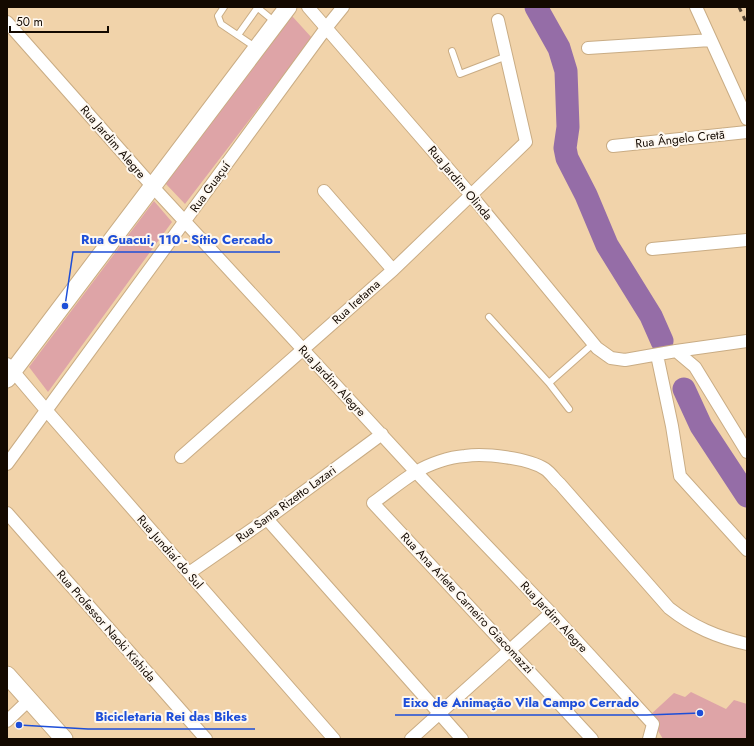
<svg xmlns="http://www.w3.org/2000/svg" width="754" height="746" font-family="Jost,sans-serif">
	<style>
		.green { fill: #dea4a7 }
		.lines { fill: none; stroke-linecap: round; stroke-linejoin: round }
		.river { stroke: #956da7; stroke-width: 23 }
		.service-casing { stroke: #c9ac84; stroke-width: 8 }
		.minor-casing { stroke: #c9ac84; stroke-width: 14 }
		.secondary-casing { stroke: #c9ac84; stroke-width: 19 }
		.service { stroke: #fff; stroke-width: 6 }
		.minor { stroke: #fff; stroke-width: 12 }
		.secondary { stroke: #fff; stroke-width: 17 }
		.rail { stroke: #524331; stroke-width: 3; stroke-dasharray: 5 5; stroke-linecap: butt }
		.labels { text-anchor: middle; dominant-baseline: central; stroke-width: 4; stroke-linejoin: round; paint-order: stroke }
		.street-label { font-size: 12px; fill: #130900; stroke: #fef8f0 }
		.leader { fill: none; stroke: #1d4ed8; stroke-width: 1.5 }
		.callout-dot { fill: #1d4ed8; stroke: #fef8f0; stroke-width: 1.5 }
		.callout-label { font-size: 13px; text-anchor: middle; font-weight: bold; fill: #1d4ed8; stroke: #fef8f0; stroke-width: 4; stroke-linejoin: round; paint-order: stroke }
	</style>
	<rect width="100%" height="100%" fill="#f1d3aa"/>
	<path class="green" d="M292,16L312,38L185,204L165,183Z
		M154,201L172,222L48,392L29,367Z
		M691,692L726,709L734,700L747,704V739H663L649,716L674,693L685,697Z"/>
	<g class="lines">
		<path class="river" d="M536,7L559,48L566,71L568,127L565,148L567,158L586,195L607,245L651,316L662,341
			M684,389L701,426L747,496"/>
		<defs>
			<path id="service" d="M224,7L218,16L221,24L255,47
				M258,8L275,22
				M238,35L258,7
				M452,51L460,74L507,56
				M489,317L549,383L569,409
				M549,383L594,343"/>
			<path id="minor" d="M308,7L471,195L597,348L611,358L625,360L676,351L747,341
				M696,7L747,119
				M7,22L153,187L416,472L551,613L653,724L649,739
				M588,48L711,40
				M613,146L747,132
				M324,191L393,270
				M652,249L747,240
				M676,351L695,367L747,452
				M657,355L672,426L680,476L747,550
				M7,364L46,410L334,739
				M181,457L393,270L526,142L498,20
				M7,464L326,28L343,7
				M7,513L206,739
				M267,519L462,739
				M189,573L267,519L382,434
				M7,721L29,700
				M411,739L551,613
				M592,739L373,503C387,493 401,481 416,472C429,464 449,457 465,456C485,453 528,458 545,469C551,473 555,480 560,484L669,608C693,627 717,637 747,644"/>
			<path id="secondary" d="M7,379L288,7
				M7,675L64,739"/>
		</defs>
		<use href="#service" class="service-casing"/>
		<use href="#minor" class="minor-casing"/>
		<use href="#secondary" class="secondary-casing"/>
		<use href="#service" class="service"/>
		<use href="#minor" class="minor"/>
		<use href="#secondary" class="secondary"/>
		<path class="rail" d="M739,7L747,24"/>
	</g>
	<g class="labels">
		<g class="street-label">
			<text transform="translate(680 139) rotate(-6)">Rua Ângelo Cretã</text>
			<text transform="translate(113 142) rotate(49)">Rua Jardim Alegre</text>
			<text transform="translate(460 183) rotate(50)">Rua Jardim Olinda</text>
			<text transform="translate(210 187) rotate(-54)">Rua Guaçuí</text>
			<text transform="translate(356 302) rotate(-42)">Rua Iretama</text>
			<text transform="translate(332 381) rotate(47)">Rua Jardim Alegre</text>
			<text transform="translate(286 504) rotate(-36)">Rua Santa Rizetto Lazari</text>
			<text transform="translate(170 552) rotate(49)">Rua Jundiaí do Sul</text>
			<text transform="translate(467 603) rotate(47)">Rua Ana Arlete Carneiro Giacomazzi</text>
			<text transform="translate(554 617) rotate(47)">Rua Jardim Alegre</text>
			<text transform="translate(106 626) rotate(49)">Rua Professor Naoki Kishida</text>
		</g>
	</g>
	<path class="leader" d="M65 306L73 252H280M700 713L647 715H395M19 725L88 729H255"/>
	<g class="callout-dot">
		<circle cx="65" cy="306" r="4"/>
		<circle cx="700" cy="713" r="4"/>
		<circle cx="19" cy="725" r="4"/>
	</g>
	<g class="callout-label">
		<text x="177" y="244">Rua Guacui, 110 - Sítio Cercado</text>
		<text x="521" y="707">Eixo de Animação Vila Campo Cerrado</text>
		<text x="171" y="721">Bicicletaria Rei das Bikes</text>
	</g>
	<rect width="754" height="746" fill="none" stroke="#130900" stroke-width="16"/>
	<path d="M10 26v6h98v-6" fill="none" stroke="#130900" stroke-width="2"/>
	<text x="16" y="26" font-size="12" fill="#130900" stroke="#fef8f0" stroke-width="3" paint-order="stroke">50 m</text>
</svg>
